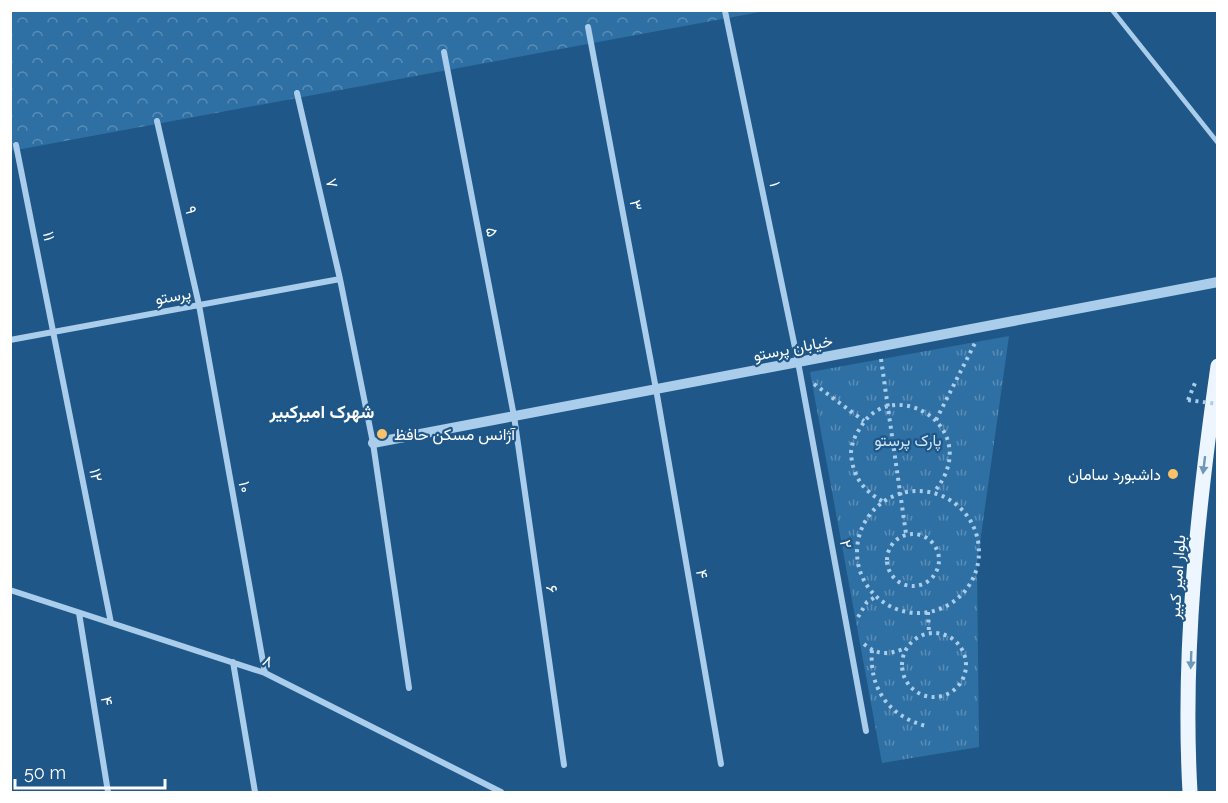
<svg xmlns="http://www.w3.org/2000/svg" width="1228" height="803" font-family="Raleway,Vazirmatn,sans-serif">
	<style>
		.grass { fill: url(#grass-tufts) }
		.forest { fill: url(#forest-crowns) }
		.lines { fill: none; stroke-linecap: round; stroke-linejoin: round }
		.path { stroke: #a9cdeb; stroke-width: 4; stroke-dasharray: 3 4.5; stroke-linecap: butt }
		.service { stroke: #a9cdeb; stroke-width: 4.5 }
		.minor { stroke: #a9cdeb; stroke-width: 6 }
		.tertiary { stroke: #a9cdeb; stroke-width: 10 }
		.primary { stroke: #edf6fe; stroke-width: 15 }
		.path-bridge { stroke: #a9cdeb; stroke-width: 4; stroke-dasharray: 3 4.5; stroke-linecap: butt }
		.oneway { fill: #7197b7 }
		.poi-dot { fill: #fac168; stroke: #1e5788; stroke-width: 2 }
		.labels { text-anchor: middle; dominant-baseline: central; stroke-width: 4.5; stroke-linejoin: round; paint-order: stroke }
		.street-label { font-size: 16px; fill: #fff; stroke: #1e5788 }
		.poi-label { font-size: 16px; fill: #fff; stroke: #1e5788; text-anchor: start }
		.park-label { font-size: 16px; fill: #cee5f8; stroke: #1e5788 }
		.neighbourhood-label { font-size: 18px; font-weight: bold; fill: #fff; stroke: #1e5788 }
	</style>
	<defs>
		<pattern id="grass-tufts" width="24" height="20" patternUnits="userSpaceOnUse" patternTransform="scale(1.5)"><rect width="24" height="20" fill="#2f70a4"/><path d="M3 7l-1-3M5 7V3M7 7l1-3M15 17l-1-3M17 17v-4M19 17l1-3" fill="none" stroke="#598db6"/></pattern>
		<pattern id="forest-crowns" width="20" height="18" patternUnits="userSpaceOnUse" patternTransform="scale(1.5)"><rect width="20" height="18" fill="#2f70a4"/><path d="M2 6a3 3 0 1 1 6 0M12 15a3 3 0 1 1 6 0" fill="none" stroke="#598db6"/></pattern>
	</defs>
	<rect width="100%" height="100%" fill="#1e5788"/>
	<path class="grass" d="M1009,336L977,564L979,747L882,763L810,372Z"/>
	<path class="forest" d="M11,11H766L11,151Z"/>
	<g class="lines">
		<path class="path" d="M881,359L906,534
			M814,384L864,421
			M1188,400L1195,383L1199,384
			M936,420L975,343
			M857 552a61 61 0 1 1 122 0a61 61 0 1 1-122 0Z
			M882,501C863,490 853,477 851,454C851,443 856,434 862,425C895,374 986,429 934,492
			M887 560a26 26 0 1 1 52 0a26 26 0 1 1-52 0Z
			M928,612L929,633
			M858,617L867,602L877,596
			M902 665a32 32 0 1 1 64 0a32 32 0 1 1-64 0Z
			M864,644C877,655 887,655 903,649
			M872,650C869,688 888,716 926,726"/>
		<path class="service" d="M1112,10L1218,143"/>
		<path class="minor" d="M725,11L798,362L866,731
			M588,27L656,389L721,764
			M444,52L514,416L564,765
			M297,93L340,279L373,443L409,688
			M157,121L199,305L265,673
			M16,145L111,623
			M10,340L340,279
			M10,590L265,673L501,792
			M79,613L108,792
			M233,662L255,792"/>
		<path class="tertiary" d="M373,443L1218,282"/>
		<path class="primary" d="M1190,792C1182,651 1198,506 1218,366"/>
		<path class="path-bridge" d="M1188,400L1218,404"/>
	</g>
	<defs><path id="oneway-solid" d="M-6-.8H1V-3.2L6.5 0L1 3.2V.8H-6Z" transform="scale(1.5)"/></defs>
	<g class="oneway">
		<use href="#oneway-solid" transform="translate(1204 465) rotate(97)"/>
		<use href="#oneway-solid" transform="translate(1191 660) rotate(92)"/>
	</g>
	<g class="poi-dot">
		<circle cx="382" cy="434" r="6"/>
		<circle cx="1173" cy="474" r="6"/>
	</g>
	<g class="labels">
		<g class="street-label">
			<text transform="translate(332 183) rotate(77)">۷</text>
			<text transform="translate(775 184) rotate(78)">۱</text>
			<text transform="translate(636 205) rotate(79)">۳</text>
			<text transform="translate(191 210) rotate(77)">۹</text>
			<text transform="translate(492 232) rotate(79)">۵</text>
			<text transform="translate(49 236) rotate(78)">۱۱</text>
			<text transform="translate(173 296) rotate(-10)">پرستو</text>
			<text transform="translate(793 348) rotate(-11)">خیابان پرستو</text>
			<text transform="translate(96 475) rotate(79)">۱۲</text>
			<text transform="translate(245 487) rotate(80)">۱۰</text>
			<text transform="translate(846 544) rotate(79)">۲</text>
			<text transform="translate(702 574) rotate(80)">۴</text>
			<text transform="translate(1177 577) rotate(-86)">بلوار امیر کبیر</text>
			<text transform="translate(552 589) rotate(82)">۶</text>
			<text transform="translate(268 661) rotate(22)">۸</text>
			<text transform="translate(107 701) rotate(81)">۴</text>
		</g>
		<g class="poi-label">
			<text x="394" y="434">آژانس مسکن حافظ</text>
			<text x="1161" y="474" text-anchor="end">داشبورد سامان</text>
		</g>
		<g class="park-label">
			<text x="908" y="440">پارک پرستو</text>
		</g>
		<g class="neighbourhood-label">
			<text x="322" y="411">شهرک امیرکبیر</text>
		</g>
	</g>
	<rect width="1228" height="803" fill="none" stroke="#ffffff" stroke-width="24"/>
	<path d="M15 779v9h150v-9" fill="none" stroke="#ffffff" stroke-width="3"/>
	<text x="24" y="779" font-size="18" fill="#ffffff" stroke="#1e5788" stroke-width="4.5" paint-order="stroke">50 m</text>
</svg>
